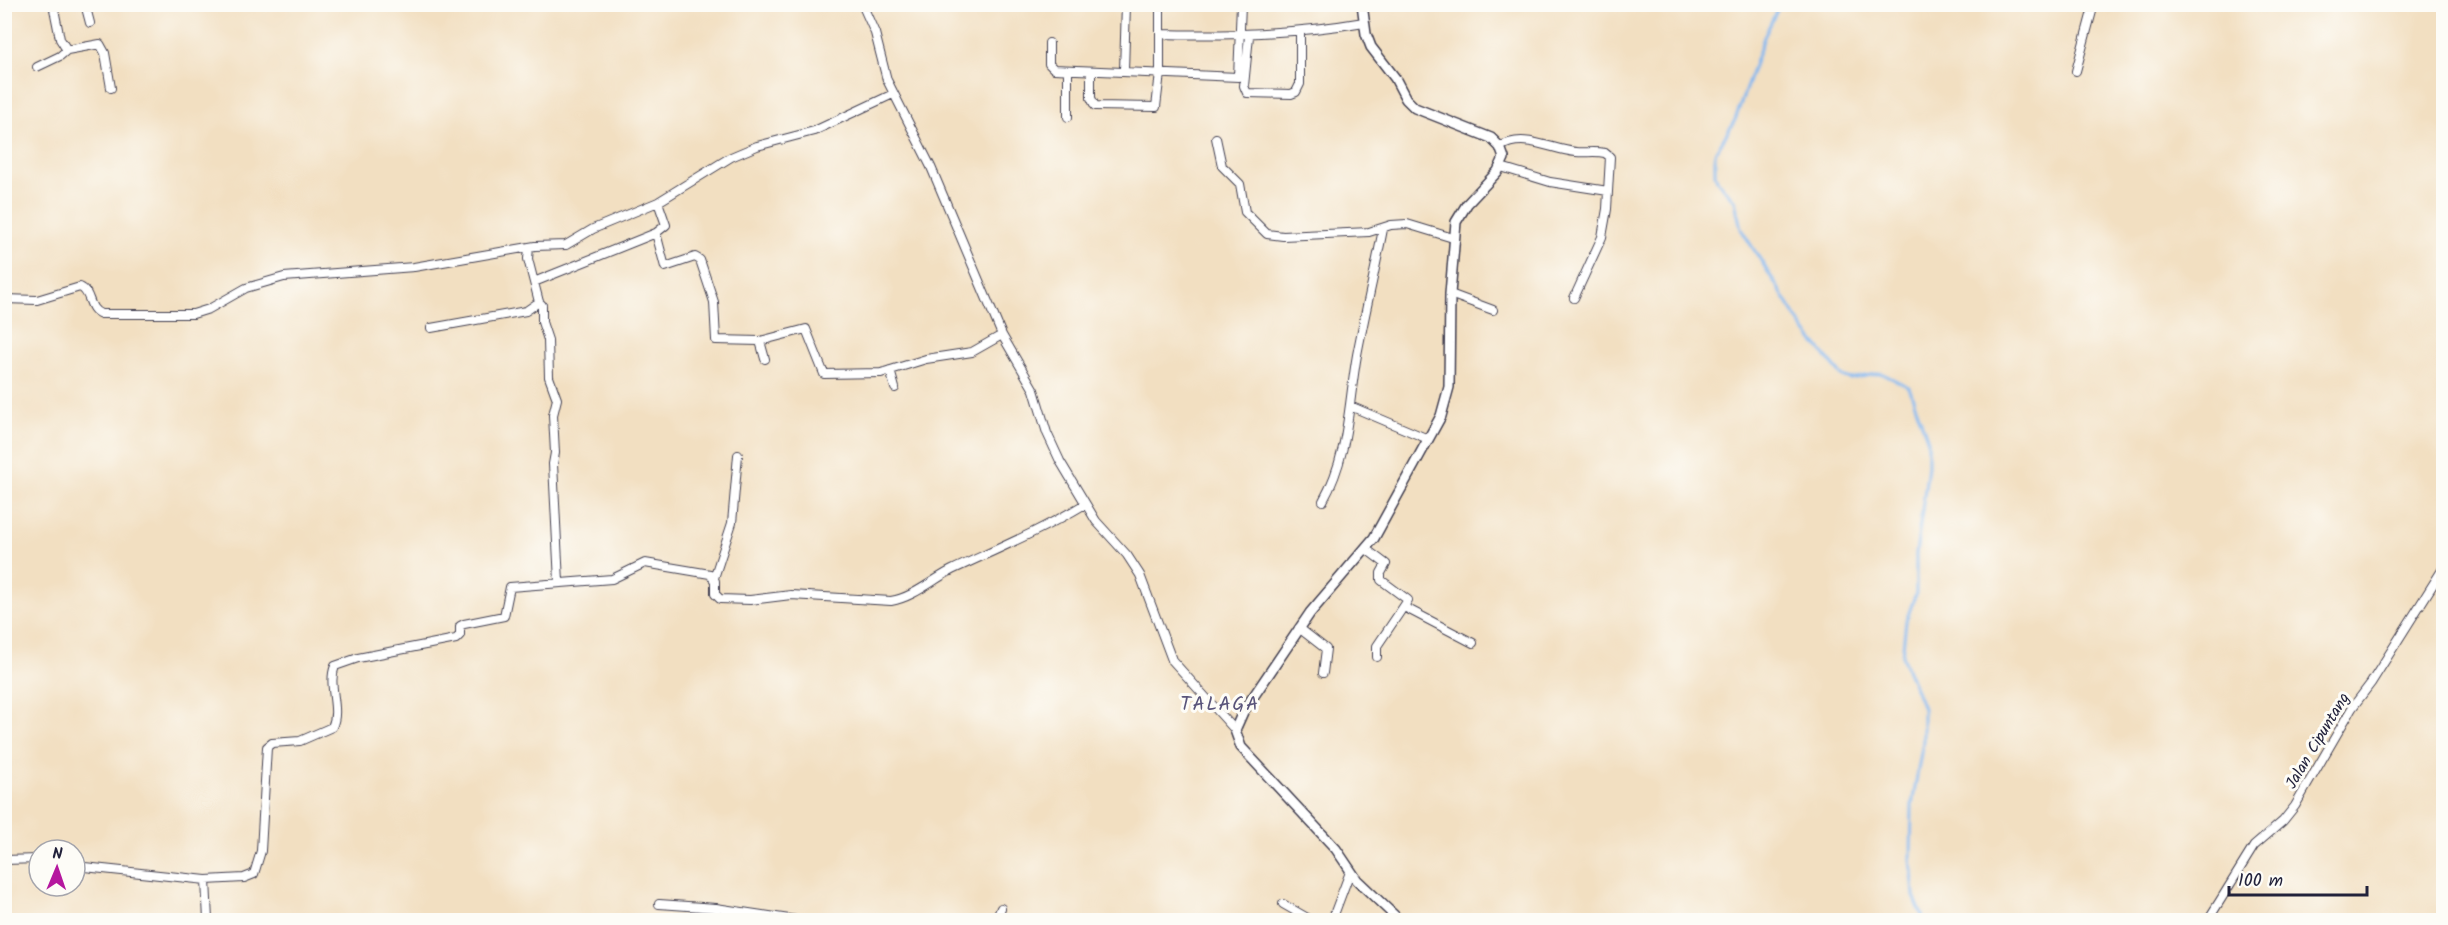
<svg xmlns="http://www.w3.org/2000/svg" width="2448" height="925" font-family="Kalam,sans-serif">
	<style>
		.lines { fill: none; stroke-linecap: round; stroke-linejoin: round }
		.stream { stroke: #81b7f0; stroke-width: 3 }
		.minor-casing { stroke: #413e4f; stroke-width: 10 }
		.tertiary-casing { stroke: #413e4f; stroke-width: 12 }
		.minor { stroke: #fff; stroke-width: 8 }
		.tertiary { stroke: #fff; stroke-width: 9 }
		.labels { text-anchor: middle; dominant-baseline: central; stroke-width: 6; stroke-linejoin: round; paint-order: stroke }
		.street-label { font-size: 16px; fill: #22223b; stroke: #fdfcf7 }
		.quarter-label { font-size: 20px; letter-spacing: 1.5px; fill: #59547a; stroke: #fdfcf7 }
	</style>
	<rect width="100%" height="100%" fill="#fdfcf7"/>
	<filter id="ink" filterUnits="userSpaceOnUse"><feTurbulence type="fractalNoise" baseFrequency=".0167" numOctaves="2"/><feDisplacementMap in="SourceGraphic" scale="12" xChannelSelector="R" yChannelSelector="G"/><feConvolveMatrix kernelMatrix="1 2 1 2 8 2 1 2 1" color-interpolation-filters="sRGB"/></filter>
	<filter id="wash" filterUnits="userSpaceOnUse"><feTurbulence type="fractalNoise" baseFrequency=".008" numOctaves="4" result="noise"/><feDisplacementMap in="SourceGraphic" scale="24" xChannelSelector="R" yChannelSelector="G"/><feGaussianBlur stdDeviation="1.35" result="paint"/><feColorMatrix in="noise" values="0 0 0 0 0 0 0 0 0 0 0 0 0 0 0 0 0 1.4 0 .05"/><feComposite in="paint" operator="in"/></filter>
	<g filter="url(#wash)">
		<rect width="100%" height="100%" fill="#f2dfc1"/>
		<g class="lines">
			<path class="stream" d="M1780,4L1764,37L1735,120L1715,153V174L1718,182L1735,201L1741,229L1805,331L1842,376L1850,379L1881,373L1909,387L1928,441V466L1916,554V593L1906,621L1902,656L1923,708V741L1912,805L1911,858L1914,896L1924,920"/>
		</g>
	</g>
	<g filter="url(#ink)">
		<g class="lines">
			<defs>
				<path id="minor" d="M53,4L60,39L67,50
					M85,4L90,23
					M862,4L875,33L887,80L931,167L1002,335L1034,390L1047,433L1060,461L1096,521L1127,555L1140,575L1172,660L1235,730
					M1160,34C1229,36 1295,34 1364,22
					M1249,36L1244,86L1247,93L1291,94L1296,92L1300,84V32
					M1049,43V64L1054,69L1238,77L1241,4
					M37,67L60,56L67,50L100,44L105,53L111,88
					M1068,70V117
					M1091,71V98L1095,106L1156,107L1160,73V4
					M1124,71L1126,4
					M2076,71L2094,4
					M1216,138L1222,166L1240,184L1245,212L1267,234L1283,236L1369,232L1391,225L1407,224L1453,238
					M1500,147C1524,132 1551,150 1576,152C1586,153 1595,151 1605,153L1610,157L1607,209L1602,237L1574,298
					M1501,167L1550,182L1608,191
					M656,233L665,267L695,257L700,260L714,302L716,340L760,341L765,359
					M529,247L528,259L539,302L542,305V322L548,340L549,377L557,399L553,415L555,453L553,464L559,582
					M534,282L656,233L666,225L658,202
					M1450,294L1493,310
					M4,299L37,300L80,287C92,292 87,309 101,314H193L209,309L246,288L284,277L414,267L535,246L566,245L593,229L658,202L731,157L757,146L814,131L893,94
					M431,328L526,311L539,302
					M760,341L806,329L824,374L881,373L926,359L972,352L1002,335
					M890,370L895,388
					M1350,406L1428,439
					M1323,501C1349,455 1348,405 1357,355C1365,313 1375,271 1383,229
					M1366,549L1386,564L1381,573V580L1408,600L1377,646V657
					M714,578L732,523L738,455
					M1404,607L1473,643
					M1299,628L1326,649L1323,673
					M4,860L39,859
					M75,866L206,880L208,920
					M206,880L244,878L254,874L261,851L267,747L272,743L300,741L332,727C341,709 327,685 335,666L358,658L456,639L460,635V626L464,624L504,616L510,587L612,579L645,563L710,574L715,581V594L720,599L750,600L791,595L891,601C914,597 932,580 952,570C997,549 1042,530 1085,504
					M659,904L716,908L796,920
					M1283,904L1311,920
					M996,920L1001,908
					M1332,920L1350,872
					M2208,920L2254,846L2283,821L2295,806L2352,708L2371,683L2444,567"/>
				<path id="tertiary" d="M1362,4L1366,34L1371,47L1395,78L1406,99L1415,108L1491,138L1500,147L1504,158L1498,171L1467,204L1456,222L1450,294L1449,387L1441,416L1374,538L1310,613L1243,712L1235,730L1241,747L1336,849L1357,880L1399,920"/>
			</defs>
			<use href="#minor" class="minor-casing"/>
			<use href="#tertiary" class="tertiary-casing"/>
			<use href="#minor" class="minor"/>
			<use href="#tertiary" class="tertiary"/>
		</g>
	</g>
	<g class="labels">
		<g class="street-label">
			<text transform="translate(2318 741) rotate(-59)">Jalan Cipuntang</text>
		</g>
		<g class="quarter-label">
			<text x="1220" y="705">TALAGA</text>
		</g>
	</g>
	<rect width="2448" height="925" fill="none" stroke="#fdfcf7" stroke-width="24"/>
	<g transform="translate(57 868) rotate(2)"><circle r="28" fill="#fdfcf7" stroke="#a5a5ac" stroke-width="1.5"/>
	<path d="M0-4.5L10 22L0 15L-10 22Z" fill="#b5179e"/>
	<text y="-9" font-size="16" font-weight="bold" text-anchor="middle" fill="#22223b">N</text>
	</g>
	<path d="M2229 886v9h138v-9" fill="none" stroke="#22223b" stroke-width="3"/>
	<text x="2238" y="886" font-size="18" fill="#22223b" stroke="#fdfcf7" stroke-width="4.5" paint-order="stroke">100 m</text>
</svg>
